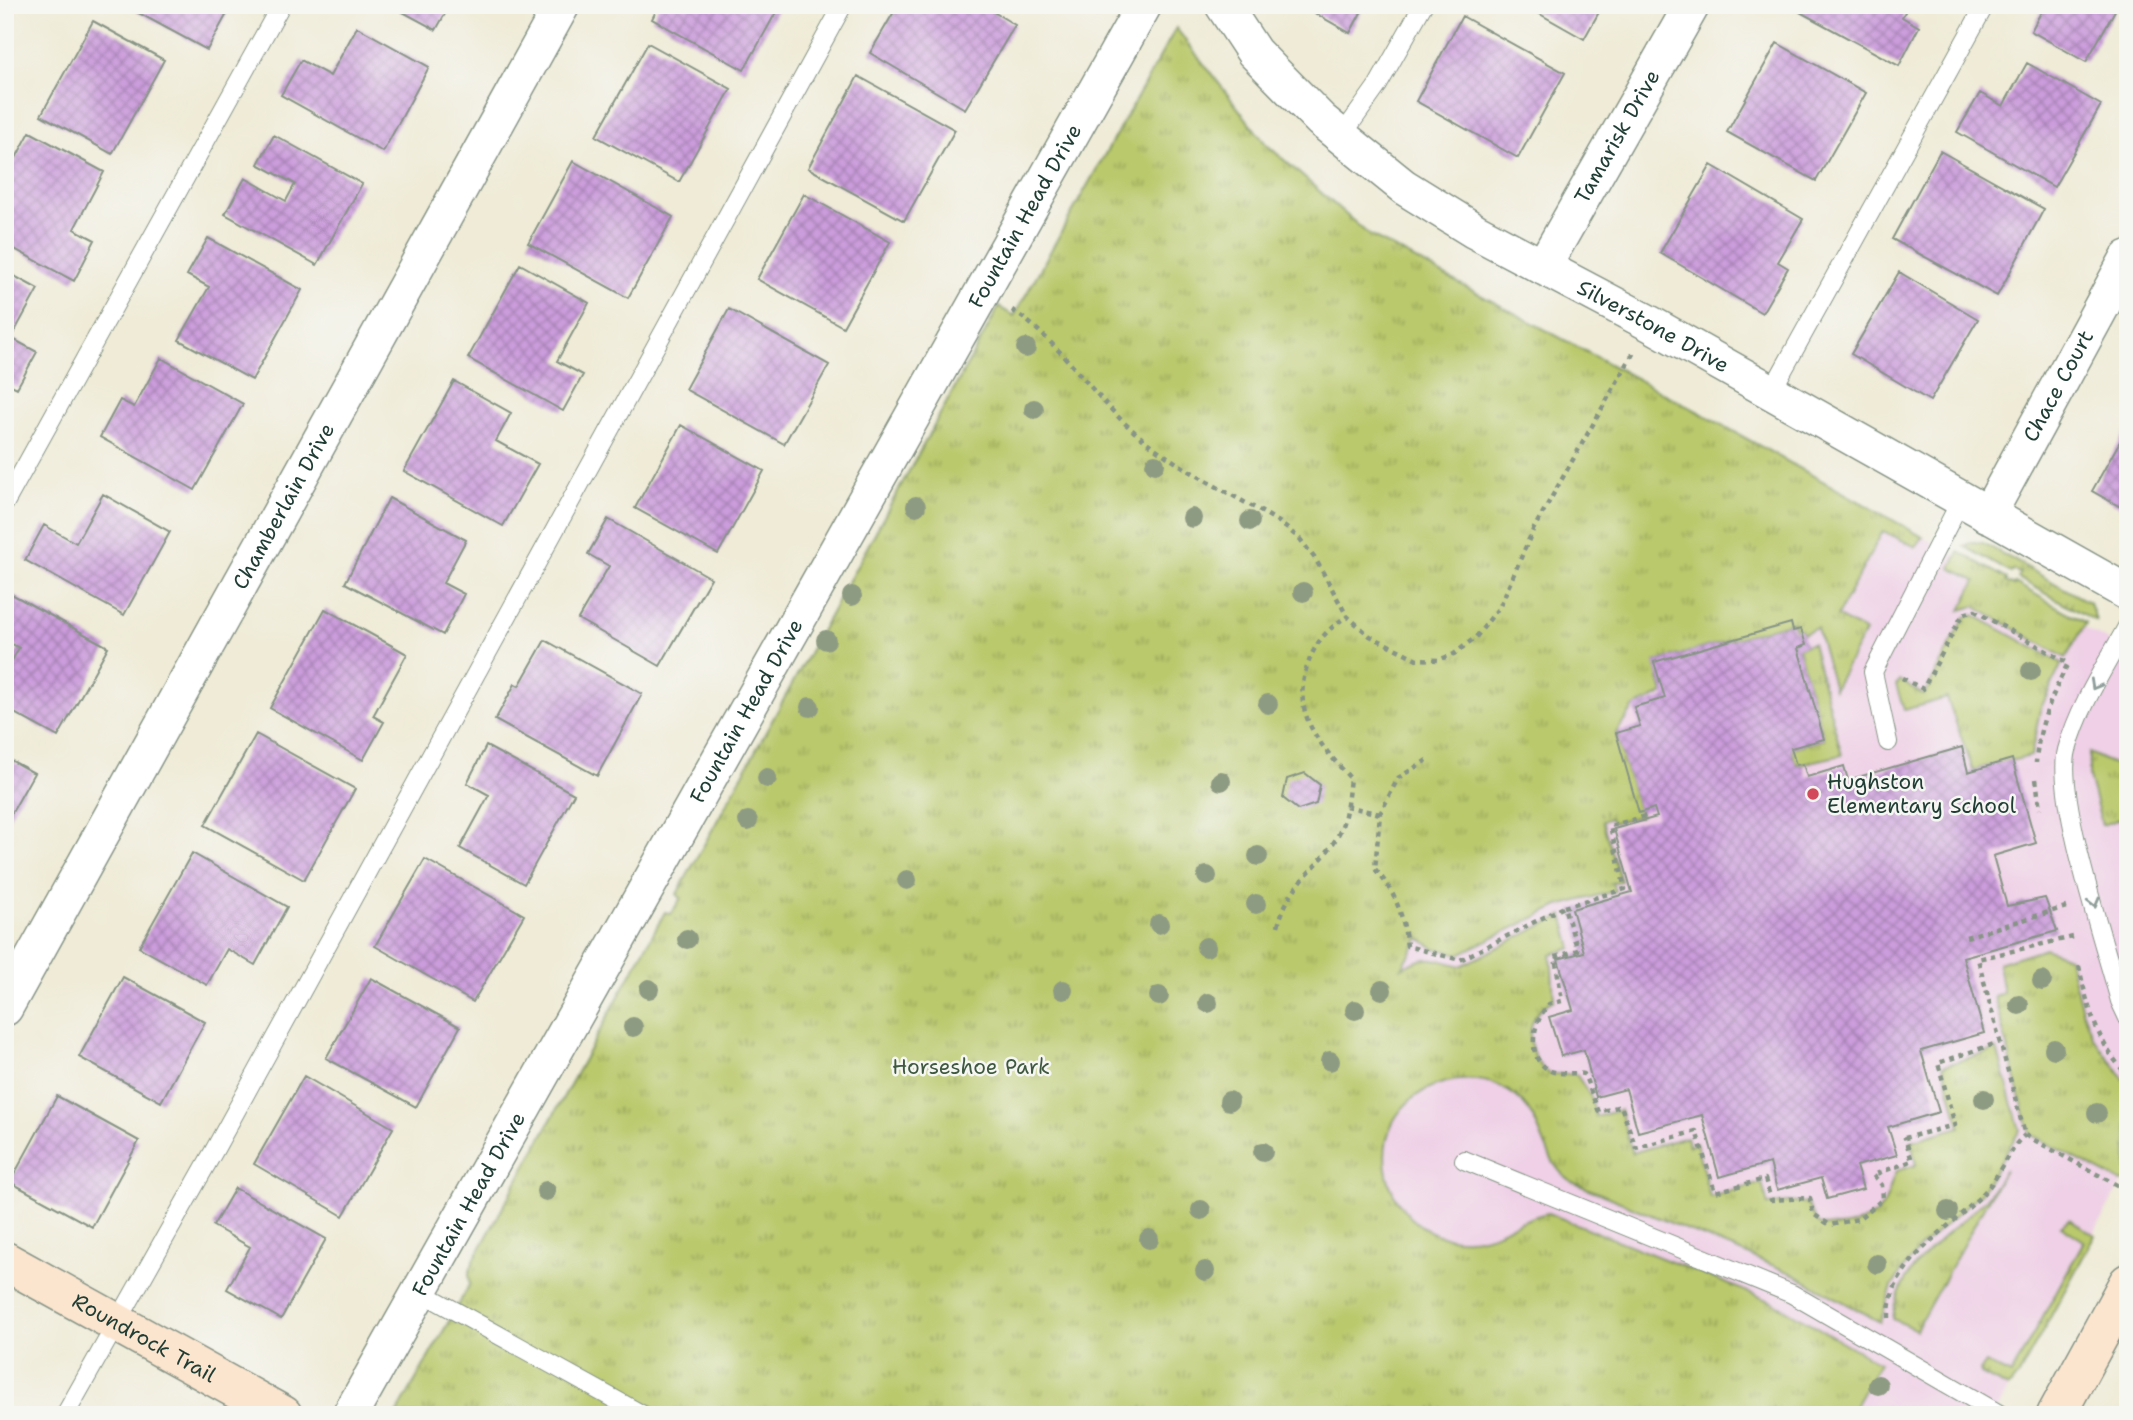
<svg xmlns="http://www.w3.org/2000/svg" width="2133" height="1420" font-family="'Shantell Sans',sans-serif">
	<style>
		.built { fill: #efd0e6 }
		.grass { fill: url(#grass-tufts); stroke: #6c8350; stroke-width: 2 }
		.building { fill: url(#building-cross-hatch) }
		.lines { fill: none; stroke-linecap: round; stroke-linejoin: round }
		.lane-casing { stroke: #879486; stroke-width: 20 }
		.street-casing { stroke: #879486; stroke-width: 38 }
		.secondary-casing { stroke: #879486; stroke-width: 41 }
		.path { stroke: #879486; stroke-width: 4.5; stroke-dasharray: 5 5; stroke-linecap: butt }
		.lane { stroke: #fff; stroke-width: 18 }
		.street { stroke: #fff; stroke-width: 35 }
		.secondary { stroke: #fce5cf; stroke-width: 38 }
		.tree { fill: #8e9b83 }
		.oneway { stroke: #8f9e9a }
		.poi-dot { fill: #d1495b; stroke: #f6f6f2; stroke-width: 2.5 }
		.labels { text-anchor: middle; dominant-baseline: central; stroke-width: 5; stroke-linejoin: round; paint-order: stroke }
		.street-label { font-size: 21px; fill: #1f3d34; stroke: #f6f6f2 }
		.poi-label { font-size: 21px; fill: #1f3d34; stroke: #f6f6f2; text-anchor: start }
		.park-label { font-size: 21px; fill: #3e593f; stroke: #f6f6f2 }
	</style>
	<defs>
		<pattern id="grass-tufts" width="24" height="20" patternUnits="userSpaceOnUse" patternTransform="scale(1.75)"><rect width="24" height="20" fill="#bac96c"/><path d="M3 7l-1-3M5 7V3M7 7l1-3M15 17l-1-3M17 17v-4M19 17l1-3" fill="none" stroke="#97a45a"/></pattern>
		<pattern id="building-cross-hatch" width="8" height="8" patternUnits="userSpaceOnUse" patternTransform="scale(1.75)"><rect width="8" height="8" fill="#cc9ddc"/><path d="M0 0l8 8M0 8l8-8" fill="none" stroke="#a581b3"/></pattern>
	</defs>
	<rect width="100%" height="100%" fill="#f6f6f2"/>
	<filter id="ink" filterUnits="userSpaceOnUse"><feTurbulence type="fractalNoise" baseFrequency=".0143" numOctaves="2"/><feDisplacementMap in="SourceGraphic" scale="14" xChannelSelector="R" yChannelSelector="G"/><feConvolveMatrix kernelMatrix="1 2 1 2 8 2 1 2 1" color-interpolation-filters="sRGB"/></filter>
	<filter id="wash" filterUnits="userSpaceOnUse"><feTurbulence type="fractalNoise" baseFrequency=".00686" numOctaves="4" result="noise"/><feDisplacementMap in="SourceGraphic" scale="28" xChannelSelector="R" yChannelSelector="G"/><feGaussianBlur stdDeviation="1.57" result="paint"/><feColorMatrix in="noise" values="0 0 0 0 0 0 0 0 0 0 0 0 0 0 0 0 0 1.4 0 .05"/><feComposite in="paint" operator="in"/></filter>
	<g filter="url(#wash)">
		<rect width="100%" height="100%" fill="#efebd7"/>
		<path class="built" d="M1706,416L2128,652V1171L1994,1415H1157Z"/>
		<path class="grass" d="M1176,28L1266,144L1369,235L1706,416L1923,537L1916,547L1883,531L1837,616L1865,632L1834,689L1817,628L1803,633L1801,629L1796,631L1792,622L1655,662L1663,694L1634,707L1616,733L1640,816L1612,823L1610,818L1602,821L1621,881L1612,883L1615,891L1559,906L1459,954L1434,948L1419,938L1402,968C1427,954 1433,958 1461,966L1563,915L1572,948L1551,954L1554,1000C1522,1014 1524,1055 1549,1074H1576L1591,1097L1596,1117L1620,1110L1632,1153L1686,1137L1689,1146L1696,1143L1710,1197L1762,1183L1768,1205L1787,1202L1807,1204L1818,1224C1839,1231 1867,1225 1881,1208C1889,1199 1890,1182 1896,1171L1916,1165L1911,1141L1960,1127L1943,1066L1997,1049L2020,1130L1981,1192L1921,1247L1903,1269L1892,1287L1880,1322L1791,1273L1572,1182C1535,1158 1549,1107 1497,1085C1454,1068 1397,1092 1387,1139C1376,1190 1415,1242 1468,1239C1498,1238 1518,1218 1548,1213L1773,1302L1879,1363L1850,1415H396L470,1284L469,1274L474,1260L665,912L671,914L681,898L677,894L999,307L1014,316Z
			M1973,542L1983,543L2090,603L2096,621L2018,578L2020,573L2013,570L2011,573L1964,546Z
			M1959,552L2007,579L2006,582L2014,586L2015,583L2086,623L2066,658L1974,606L1961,610L1976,581L1951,568Z
			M1974,615L2062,663L2040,710L2031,756L1973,770L1947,698L1904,710L1896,685L1899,680L1924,695L1965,617Z
			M1812,643L1842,755L1796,765L1791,748L1824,739L1798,648Z
			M2089,753L2128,771V816L2102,825L2089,777Z
			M2045,948L2068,957L2082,1010L2093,1037L2128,1085L2127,1181L2120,1182L2030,1134L1994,996L2003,993L1998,963Z
			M2005,1169L1916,1330L1893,1319C1899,1262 1948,1238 1984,1200C1992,1192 1999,1179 2005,1169Z
			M2069,1219L2095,1235L2019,1375L2008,1388L1981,1374L1980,1370L1985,1363L2011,1375L2084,1241L2061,1226Z"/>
		<g id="blocks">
			<path class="building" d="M124,5H215L228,12L207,50Z
				M390,5H450L436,30Z
				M659,5H780L744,70L652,19Z
				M898,5H982L1015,25L965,109L870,53Z
				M1316,5H1365L1350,33L1313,12Z
				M1524,5H1603L1584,39Z
				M1804,5H1909L1902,17L1919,27L1899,66L1800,12Z
				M2045,5H2118L2086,62L2031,31Z
				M1462,16L1565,73L1518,158L1416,101Z
				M93,21L164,60L112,154L41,115Z
				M357,27L429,67L383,152L281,95L301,60L330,76Z
				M648,43L731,89L679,182L596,136Z
				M1777,43L1866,93L1816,181L1727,132Z
				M2027,63L2101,105L2054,187L1957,132L1980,93L2003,106Z
				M858,76L955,130L904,221L808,168Z
				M30,132L104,172L74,229L95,240L74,281L5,244V178Z
				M274,135L362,184L317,265L225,214L245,178L286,201L295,184L258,164Z
				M1940,151L2044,209L1997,296L1892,239Z
				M573,161L673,217L628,298L528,243Z
				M1711,165L1803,219L1778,262L1788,268L1762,313L1660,253Z
				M804,194L890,242L843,327L757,279Z
				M208,238L302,290L252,380L179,340L209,287L187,275Z
				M520,264L589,303L557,361L583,375L563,411L468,358Z
				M5,271L38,289L11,338L37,352L17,388L5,382Z
				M1899,272L1978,319L1930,401L1851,354Z
				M729,309L829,365L784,444L685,389Z
				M161,358L243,404L195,490L100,437L120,400L134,407Z
				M454,381L511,413L496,441L538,464L503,526L404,471Z
				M681,425L764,471L718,554L635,508Z
				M2128,427V511L2092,491Z
				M103,494L170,532L124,615L25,560L44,525L76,543Z
				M389,498L466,540L443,583L464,594L443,635L345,583Z
				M608,519L711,578L660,666L578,619L609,566L588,554Z
				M6,591L108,647L58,737L5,708V673L19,648L5,640Z
				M325,609L407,654L373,716L384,722L363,760L270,708Z
				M1791,623L1793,631L1801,629L1806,645L1798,648L1824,739L1791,748L1796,765L1803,764L1807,777L1844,766L1848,780L1962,747L1968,772L2012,759L2036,843L1993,856L2007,906L2045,898L2057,931L1963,957L1984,1033L1921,1051L1939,1112L1888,1127L1897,1155L1856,1166L1863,1189L1827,1199L1821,1178L1777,1190L1770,1163L1719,1177L1702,1115L1638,1132L1626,1089L1596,1097L1584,1050L1561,1056L1549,1017L1573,1010L1558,959L1584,952L1572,909L1632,892L1614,829L1657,817L1654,808L1639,813L1616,733L1640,726L1634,707L1665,698L1654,662Z
				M545,640L642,694L597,776L495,720L515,684L519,686Z
				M256,734L355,789L304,880L205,825Z
				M486,746L574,794L524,884L460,848L489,795L467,783Z
				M5,757L34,773L5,825Z
				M1305,773L1320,785L1316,804L1298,810L1283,798L1287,779Z
				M192,853L287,907L255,965L227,949L207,985L139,947Z
				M425,859L524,915L473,1002L375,946Z
				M123,977L205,1022L161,1102L79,1057Z
				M371,978L460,1027L416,1107L326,1058Z
				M304,1076L393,1128L343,1216L254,1164Z
				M57,1096L139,1141L92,1227L10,1182Z
				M235,1188L326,1239L281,1319L227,1289L250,1247L213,1226Z"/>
		</g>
	</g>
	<g filter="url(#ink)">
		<use href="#blocks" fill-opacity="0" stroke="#879486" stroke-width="2"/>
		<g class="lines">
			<defs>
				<path id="lane" d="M1341,137L1378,85L1423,5
					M1771,392L1985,5
					M5,503L281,5
					M2128,625C2106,665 2079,706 2067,750C2055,797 2106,948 2120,1001L2128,1018
					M1888,742L1873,672L1961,500
					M1464,1160L1792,1294L2001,1415
					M419,1291L643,1415
					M65,1415L215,1149L843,5"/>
				<g id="street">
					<path id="s1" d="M1223,5L1254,52L1321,120L1404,187L1475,231L1651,324L2128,593"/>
					<path id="s2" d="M1543,267L1692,5"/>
					<path id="s3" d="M1988,515L2128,258"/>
					<path id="s4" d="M5,1008L562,5"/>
					<path id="s5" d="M350,1415L1144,5"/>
				</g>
				<g id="secondary">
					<path id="s6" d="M5,1261L283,1415"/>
					<path d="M2056,1415L2128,1283"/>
				</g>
			</defs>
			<use href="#lane" class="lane-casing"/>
			<use href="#street" class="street-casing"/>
			<use href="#secondary" class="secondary-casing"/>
			<path class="path" d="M1012,310C1058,340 1089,391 1129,427C1170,465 1231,493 1279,522L1300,539L1316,560L1347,616L1370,636L1417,659L1438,660L1454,654L1476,637L1500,606L1533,530L1634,352
				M1902,678L1923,689L1963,614L1975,611L2068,663C2052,696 2038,726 2036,763
				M1427,760L1398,778L1380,814L1375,869C1396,893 1403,914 1407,946L1460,960L1564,907L1578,950L1555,957L1562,1001L1549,1004C1533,1021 1524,1059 1551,1071C1561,1075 1574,1072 1584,1074L1599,1112L1621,1106L1636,1148L1696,1131L1715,1192L1765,1179L1771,1200L1810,1198L1813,1214L1830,1225L1858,1219L1883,1199L1882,1185L1873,1175L1912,1161L1905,1138L1955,1125L1938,1063L2000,1042
				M2036,779L2040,809
				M1346,806L1380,814
				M1564,907L1625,889L1610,826L1646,816
				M1278,926C1291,876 1322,869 1340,831C1347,815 1348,795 1350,778C1318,742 1289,712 1309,661C1317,640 1328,629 1347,616
				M1966,937L2066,907
				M2073,937L1978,959L2025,1135L2126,1190L2128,1187
				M2079,966C2087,1006 2098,1046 2128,1075
				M1889,1318C1887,1261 1956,1226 1988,1188C2002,1171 2008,1149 2025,1135"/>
			<use href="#lane" class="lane"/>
			<use href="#street" class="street"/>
			<use href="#secondary" class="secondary"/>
		</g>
		<g class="tree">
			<circle cx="1026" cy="348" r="10"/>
			<circle cx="1034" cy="409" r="10"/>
			<circle cx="1155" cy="464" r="10"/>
			<circle cx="916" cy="506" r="10"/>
			<circle cx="1192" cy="518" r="10"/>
			<circle cx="1250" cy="521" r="10"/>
			<circle cx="1303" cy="592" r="10"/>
			<circle cx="852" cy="596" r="10"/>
			<circle cx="826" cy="640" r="10"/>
			<circle cx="2031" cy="671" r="10"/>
			<circle cx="1268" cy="704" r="10"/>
			<circle cx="810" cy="707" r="10"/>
			<circle cx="767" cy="778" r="10"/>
			<circle cx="1221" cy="781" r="10"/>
			<circle cx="748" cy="821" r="10"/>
			<circle cx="1258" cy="856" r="10"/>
			<circle cx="1207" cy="876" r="10"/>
			<circle cx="907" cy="880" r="10"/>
			<circle cx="1256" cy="904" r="10"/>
			<circle cx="1159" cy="924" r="10"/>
			<circle cx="687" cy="939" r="10"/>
			<circle cx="1206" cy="947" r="10"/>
			<circle cx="2042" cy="981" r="10"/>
			<circle cx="649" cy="989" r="10"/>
			<circle cx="1063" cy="990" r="10"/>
			<circle cx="1382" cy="990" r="10"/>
			<circle cx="1159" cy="996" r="10"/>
			<circle cx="1208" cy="1003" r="10"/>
			<circle cx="2019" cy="1005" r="10"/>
			<circle cx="1355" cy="1010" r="10"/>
			<circle cx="633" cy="1027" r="10"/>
			<circle cx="2054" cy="1049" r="10"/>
			<circle cx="1330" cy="1061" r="10"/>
			<circle cx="1984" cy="1099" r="10"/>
			<circle cx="1229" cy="1101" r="10"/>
			<circle cx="2097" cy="1113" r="10"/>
			<circle cx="1263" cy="1152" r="10"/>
			<circle cx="546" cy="1191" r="10"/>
			<circle cx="1201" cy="1210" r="10"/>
			<circle cx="1948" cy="1211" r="10"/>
			<circle cx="1149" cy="1239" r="10"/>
			<circle cx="1877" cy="1264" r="10"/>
			<circle cx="1205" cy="1271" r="10"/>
			<circle cx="1878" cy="1385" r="10"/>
		</g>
		<defs><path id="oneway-chevron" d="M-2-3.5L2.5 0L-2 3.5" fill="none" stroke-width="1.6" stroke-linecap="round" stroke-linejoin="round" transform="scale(1.75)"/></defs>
		<g class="oneway">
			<use href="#oneway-chevron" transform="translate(2095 685) rotate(119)"/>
			<use href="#oneway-chevron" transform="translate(2094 903) rotate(75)"/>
		</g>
	</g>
	<circle class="poi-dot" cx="1813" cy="794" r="7"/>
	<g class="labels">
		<g class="street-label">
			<text stroke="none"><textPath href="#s2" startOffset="150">Tamarisk Drive</textPath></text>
			<text stroke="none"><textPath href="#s5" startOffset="1376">Fountain Head Drive</textPath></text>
			<text stroke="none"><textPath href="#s1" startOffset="544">Silverstone Drive</textPath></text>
			<text stroke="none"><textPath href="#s3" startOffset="147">Chace Court</textPath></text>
			<text stroke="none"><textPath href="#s4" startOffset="574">Chamberlain Drive</textPath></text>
			<text stroke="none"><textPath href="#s5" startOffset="808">Fountain Head Drive</textPath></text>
			<text stroke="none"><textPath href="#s5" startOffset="242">Fountain Head Drive</textPath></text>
			<text stroke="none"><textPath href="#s6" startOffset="159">Roundrock Trail</textPath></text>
		</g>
		<g class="poi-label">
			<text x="1827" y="782">Hughston<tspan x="1827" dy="24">Elementary School</tspan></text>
		</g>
		<g class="park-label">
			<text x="971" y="1067">Horseshoe Park</text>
		</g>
	</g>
	<rect width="2133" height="1420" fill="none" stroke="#f6f6f2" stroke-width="28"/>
</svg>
